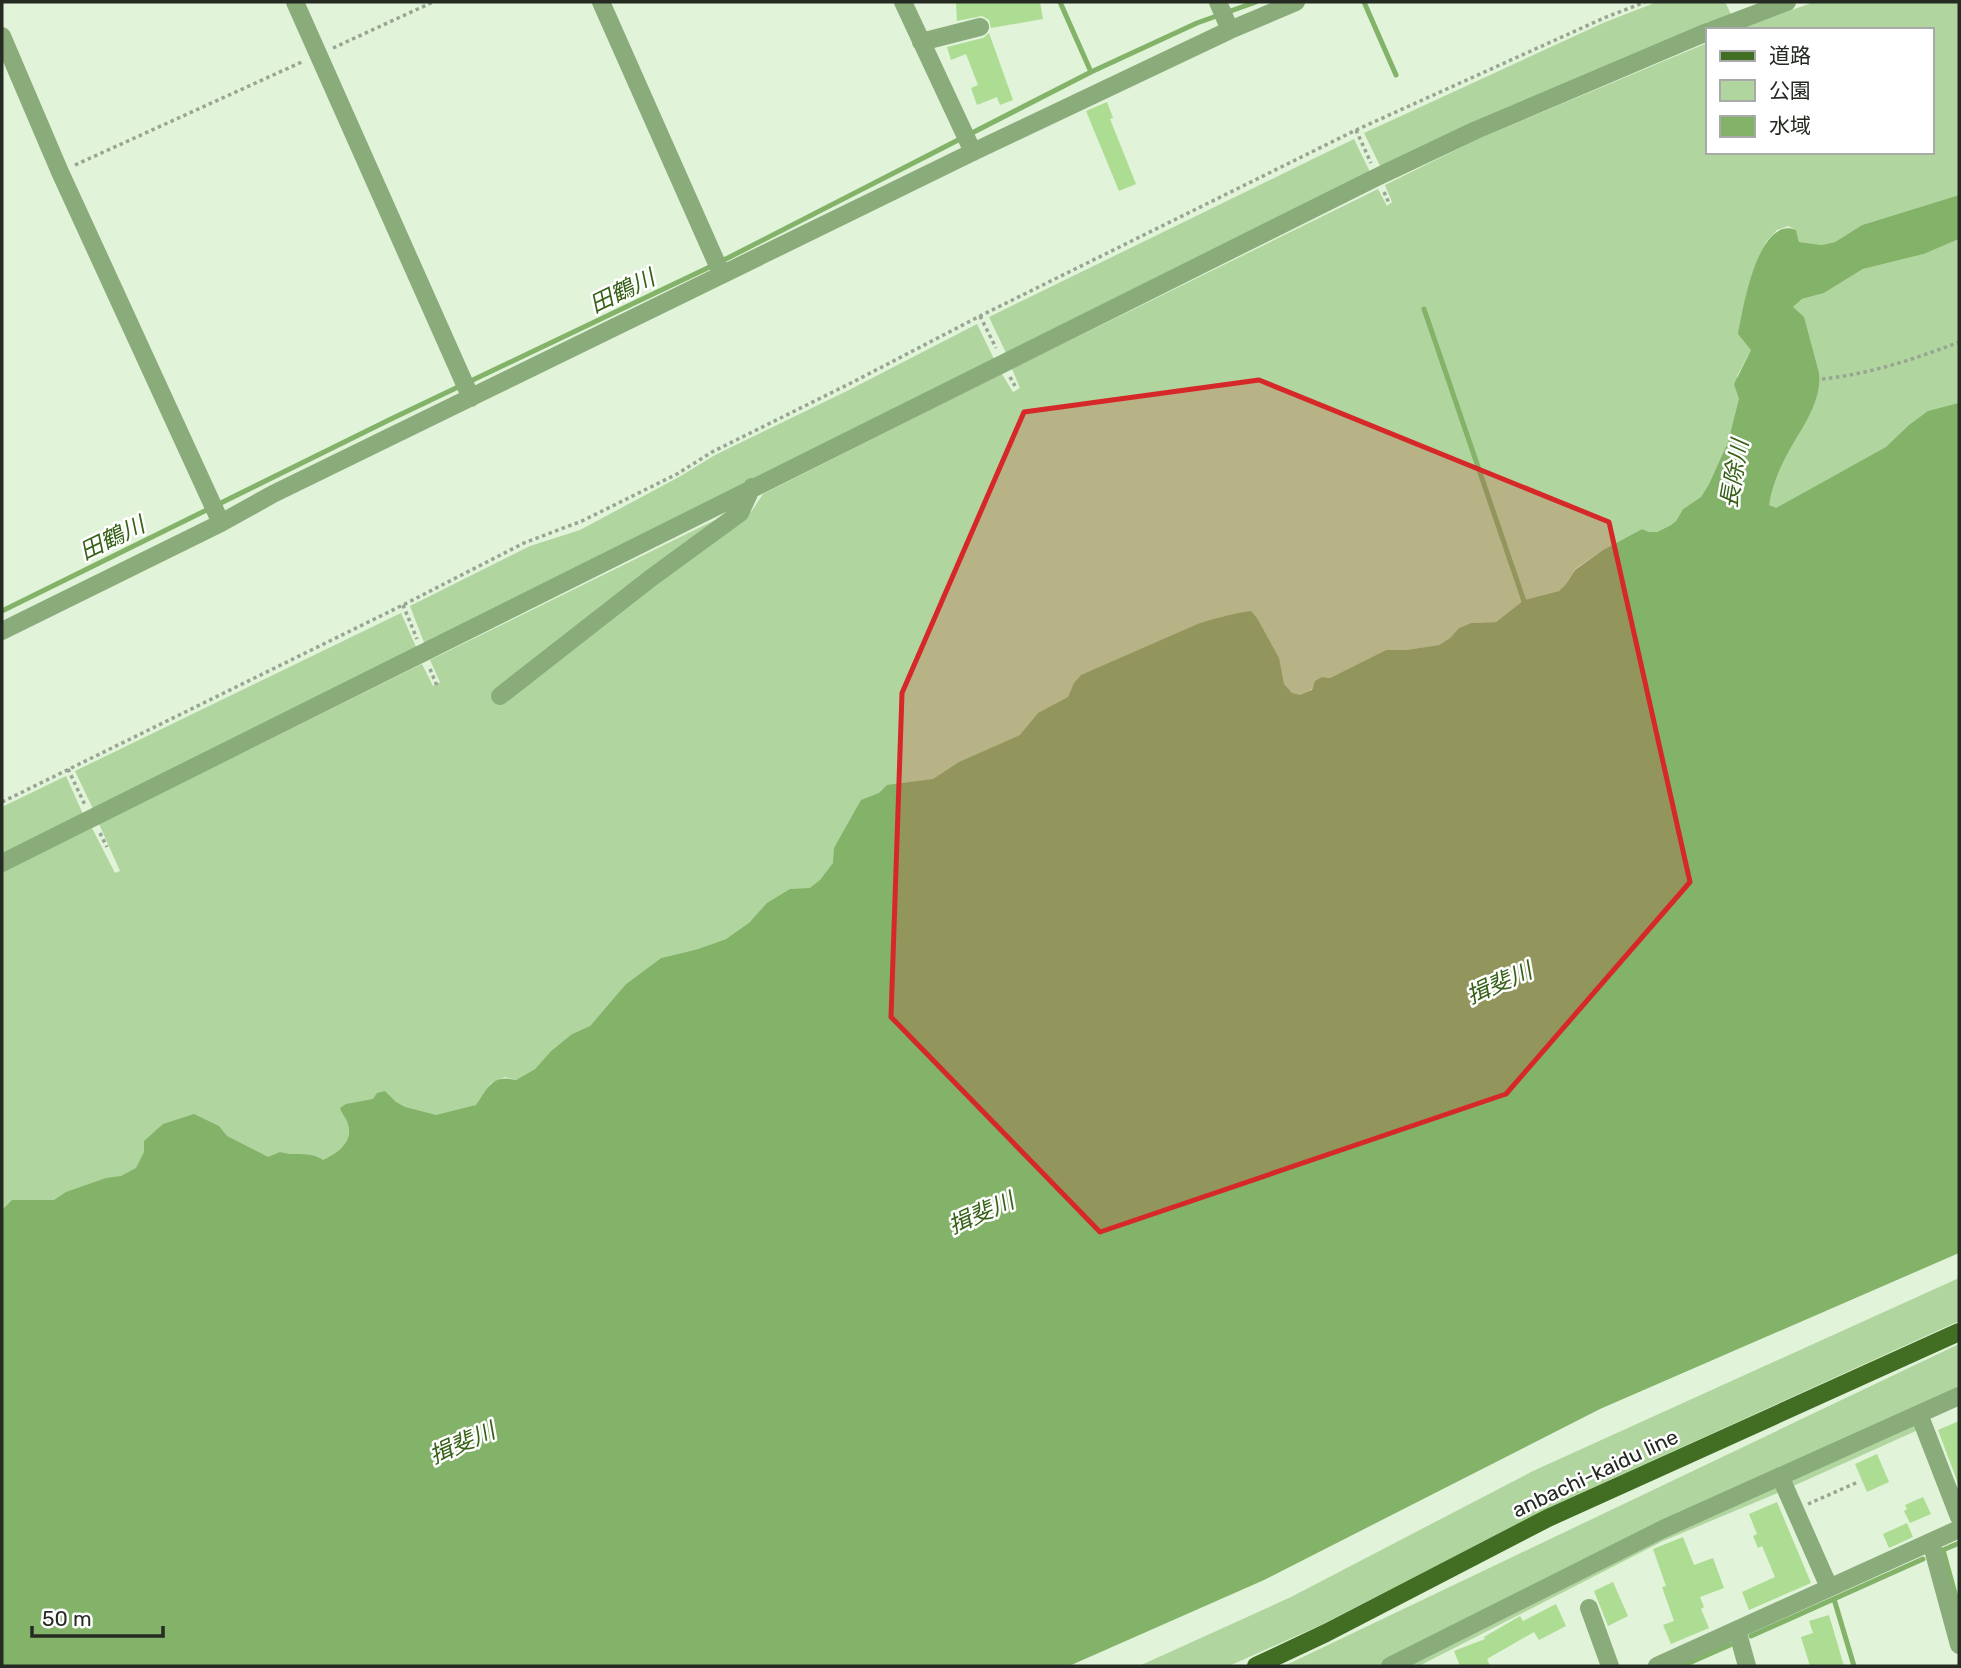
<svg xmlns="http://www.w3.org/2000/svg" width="1961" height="1668" font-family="Rubik,'Noto Sans JP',sans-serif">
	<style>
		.green { fill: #b1d59f }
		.water { fill: #83b269 }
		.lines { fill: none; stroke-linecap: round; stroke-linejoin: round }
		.stream { stroke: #83b269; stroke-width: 5 }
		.building { fill: #acdd92 }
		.path { stroke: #98a592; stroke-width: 3.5; stroke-dasharray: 3.5 3.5; stroke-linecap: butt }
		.minor { stroke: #8aab7a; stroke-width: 18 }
		.major { stroke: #416e23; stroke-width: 18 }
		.marked { fill: #d62828; fill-opacity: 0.2; stroke: #d62828; stroke-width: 5; stroke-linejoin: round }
		.labels { text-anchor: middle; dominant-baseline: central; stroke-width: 5; stroke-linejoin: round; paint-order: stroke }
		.street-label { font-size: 21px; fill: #252b22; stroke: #fff }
		.water-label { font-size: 23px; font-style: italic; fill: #366117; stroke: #fff }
	</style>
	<rect width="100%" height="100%" fill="#e1f3d9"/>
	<path class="green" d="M1657,2H1725L1731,14L1380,166L1364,133L1603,23Z
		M1814,2H1959V195L1862,225L1835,242L1822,245L1799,242L1796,230L1788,226L1777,230L1766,242L1759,258L1751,350L1737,376L1740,399L1728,442L1709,484L1701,497L1683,509L1676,521L1671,525L1657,532H1649L1642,529L1603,550L1575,569L1566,584L1559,591L1524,600L1496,622L1471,623L1459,628L1450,638L1439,645L1406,650H1386L1330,678L1322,677L1308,693L1199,720L793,904L750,922L726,939L698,949L661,958L626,984L590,1026L572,1034L551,1051L535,1069L516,1080L505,1077L491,1083L476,1105L359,1155L2,1222V872L92,828L115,873L120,871L99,824L422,664L433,686L440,682L430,660L723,516L736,521L751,512L763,494L1002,374L1013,392L1020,388L1012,369L1378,189L1387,206L1392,202L1385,185L1478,139L1707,43V152H1931V30H1746L1745,27Z
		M1354,139L1370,172L1006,353L989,317Z
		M1959,239V430L1775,524L1762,487L1793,307L1802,299L1824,293L1863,269L1924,254Z
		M977,324L994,359L425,645L410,606L530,546L580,530L679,477L715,455L849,390Z
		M401,613L417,649L93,809L75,771Z
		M66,776L83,814L2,855V807Z
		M1959,1278V1321L1550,1507L1321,1625L1229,1666H1139L1291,1597L1533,1471Z
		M1959,1344V1391L1462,1625L1379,1666H1284Z
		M1912,1424L1916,1426L1918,1430L1791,1487L1788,1480Z
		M1778,1485L1780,1492L1663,1541L1419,1666H1400L1661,1535Z"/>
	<path class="water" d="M1959,195V239L1924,254L1863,269L1824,293L1802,299L1793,307L1804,317L1819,373C1822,401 1803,426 1790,449C1780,467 1772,485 1769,505L1776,508L1886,447L1909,425L1928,411L1959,403V1253L1600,1409L1264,1580L1069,1666H2V1210L12,1200H54L66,1192L106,1178L121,1176L136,1168L144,1152V1141L163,1124L194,1114L219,1126L227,1136L268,1157L280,1152C295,1157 308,1150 323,1160C337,1154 354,1142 348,1124C347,1119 342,1114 340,1108L346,1104L373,1099L377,1093L385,1091L396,1102L405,1107L436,1115L476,1105C488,1088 492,1074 516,1080L535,1069L551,1051L572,1034L590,1026L626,984L661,958L698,949L726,939L750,922L767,903L790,889L810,888L820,880L833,863L834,848L861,800L879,793L887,785L933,779L959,762L1020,735L1038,713L1068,697L1074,683L1081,675L1200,623C1217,618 1234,613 1251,611L1257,618L1279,658L1284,684L1292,693L1300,695L1312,690L1315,681L1322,677L1330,678L1386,650H1406L1439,645L1450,638L1459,628L1471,623L1496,622L1524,600L1559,591L1566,584L1575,570L1603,550L1642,529L1649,532H1657L1671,525L1676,521L1683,509L1701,497L1709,484L1728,442L1739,399L1734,384L1751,350L1738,334C1743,308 1758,215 1796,230L1799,242L1822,245L1835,242L1862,225Z"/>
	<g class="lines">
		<path class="stream" d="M1060,2L1091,72
			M1364,2L1396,75
			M1424,309L1526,607
			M2,611L391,419L718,263L1091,72L1197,23L1256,2
			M1959,1543L1943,1550L1959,1608
			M1834,1599L1854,1666
			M1751,1636L1923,1559
			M1682,1666L1730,1645"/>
	</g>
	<path class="building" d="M956,2H1040L1043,19L991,28L989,20L982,16L957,21Z
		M989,33L1013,100L1000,105L997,97L977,105L971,88L978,85L966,54L951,60L947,47L983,38Z
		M1107,102L1113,118L1110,119L1136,184L1119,191L1086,111Z
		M1959,1421V1486L1938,1430Z
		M1877,1454L1889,1482L1867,1492L1855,1464Z
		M1923,1497L1931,1514L1910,1523L1904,1511L1907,1509L1905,1505Z
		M1777,1502L1811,1583L1749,1610L1742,1592L1775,1577L1762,1546L1758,1548L1753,1536L1757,1534L1749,1514Z
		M1907,1523L1913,1537L1889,1548L1883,1534Z
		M1683,1537L1694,1565L1713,1558L1724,1588L1700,1597L1704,1607L1701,1609L1709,1628L1671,1644L1663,1625L1674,1621L1662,1587L1666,1586L1653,1549Z
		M1613,1582L1628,1616L1608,1626L1594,1591Z
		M1556,1604L1566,1626L1539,1640L1534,1632L1487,1659L1490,1666H1460L1454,1651L1485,1639L1484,1637L1520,1616L1523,1621Z
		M1829,1615L1844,1666H1810L1801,1637L1813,1633L1809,1621Z"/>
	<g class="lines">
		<path class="path" d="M333,48L433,2
			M1356,130L1371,163
			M75,165L304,61
			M1384,192L1389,203
			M980,316L996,348
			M1010,377L1015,386
			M1822,379C1870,374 1915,359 1959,342
			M403,605L417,639
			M430,669L437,686
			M68,769L85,805
			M2,802L403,605L524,543L582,521L677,474L712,452L853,382L980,316L1356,130L1604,18L1645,2
			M100,833L107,847
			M1808,1504L1858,1482"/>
		<path class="minor" d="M295,2L471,398
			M601,2L722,275
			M903,2L973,152
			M1218,2L1230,30
			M1713,30L1787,2
			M2,36L60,172L221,523
			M921,42L980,27
			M2,631L221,523L273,494L973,152L1230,30L1296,2
			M500,696L651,578L740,513L752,487
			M2,863L1377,177L1474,131L1707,32
			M1919,1414L1959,1517
			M1780,1476L1829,1587
			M1931,1542L1959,1645
			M1589,1608L1610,1666
			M1737,1630L1747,1666
			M1390,1666L1663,1529L1959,1396
			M1657,1666L1959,1529"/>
		<path class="major" d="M1256,1666L1326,1633L1548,1518L1959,1332"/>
	</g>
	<path class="marked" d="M1259,380L1609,522L1690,882L1506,1094L1100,1232L891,1017L902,693L1024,412Z"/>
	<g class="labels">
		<g class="street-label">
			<text transform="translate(1595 1473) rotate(-25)">anbachi-kaidu line</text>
		</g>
		<g class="water-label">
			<text transform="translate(622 291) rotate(-26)">田鶴川</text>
			<text transform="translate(1734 474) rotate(-80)">長除川</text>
			<text transform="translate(112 538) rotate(-26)">田鶴川</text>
			<text transform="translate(1499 983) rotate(-24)">揖斐川</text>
			<text transform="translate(981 1213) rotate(-24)">揖斐川</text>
			<text transform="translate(462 1443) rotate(-24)">揖斐川</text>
		</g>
	</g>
	<rect width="1961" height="1668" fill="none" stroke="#252b22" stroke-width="7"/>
	<rect x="1706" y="28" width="228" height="126" fill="#ffffff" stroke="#a8aaa7" stroke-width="2"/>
	<rect x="1720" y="51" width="35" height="10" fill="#416e23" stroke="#a8aaa7" stroke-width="2"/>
	<text x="1769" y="63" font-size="21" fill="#252b22">道路</text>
	<rect x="1720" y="80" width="35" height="21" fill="#b1d59f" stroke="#a8aaa7" stroke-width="2"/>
	<text x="1769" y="98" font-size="21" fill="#252b22">公園</text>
	<rect x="1720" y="116" width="35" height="21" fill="#83b269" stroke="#a8aaa7" stroke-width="2"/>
	<text x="1769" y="133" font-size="21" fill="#252b22">水域</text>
	<path d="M32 1626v10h131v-10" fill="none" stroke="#252b22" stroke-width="3.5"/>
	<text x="42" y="1626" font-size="21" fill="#252b22" stroke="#ffffff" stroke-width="5" paint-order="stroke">50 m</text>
</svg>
